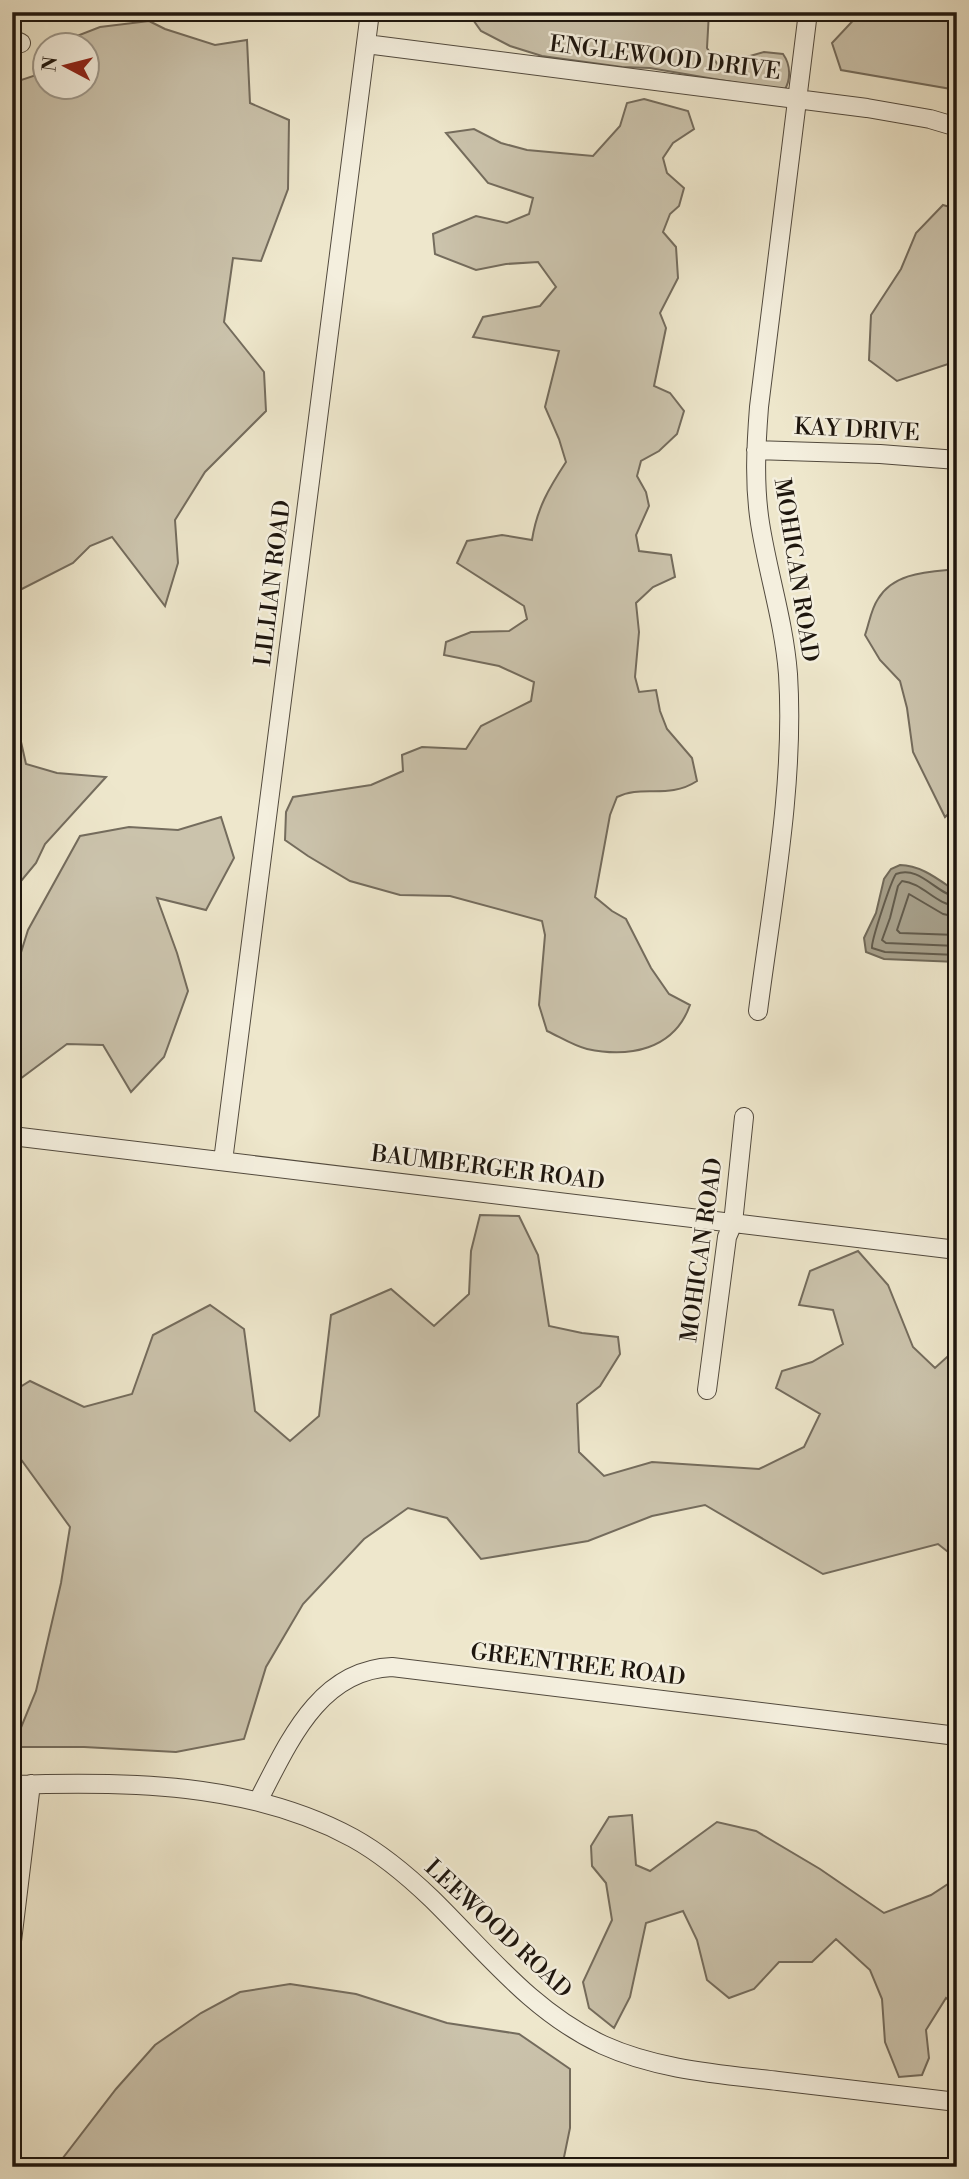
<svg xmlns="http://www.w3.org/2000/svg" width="969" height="2179" font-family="'Libre Bodoni',serif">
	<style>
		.green { fill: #cbc3ac; stroke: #746c5d; stroke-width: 2 }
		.water { fill: #a7a08b; stroke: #706959; stroke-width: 2 }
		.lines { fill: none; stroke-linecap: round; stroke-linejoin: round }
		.shore { stroke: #625b4c; stroke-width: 2 }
		.minor-casing { stroke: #524a3e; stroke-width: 20 }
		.minor { stroke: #f4efde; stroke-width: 18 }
		.labels { text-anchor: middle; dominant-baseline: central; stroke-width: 5; stroke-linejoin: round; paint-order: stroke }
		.street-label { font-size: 23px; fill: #1e160e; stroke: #f4efde }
	</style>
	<rect width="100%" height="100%" fill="#eee7cc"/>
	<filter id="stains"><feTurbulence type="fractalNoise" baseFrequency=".00286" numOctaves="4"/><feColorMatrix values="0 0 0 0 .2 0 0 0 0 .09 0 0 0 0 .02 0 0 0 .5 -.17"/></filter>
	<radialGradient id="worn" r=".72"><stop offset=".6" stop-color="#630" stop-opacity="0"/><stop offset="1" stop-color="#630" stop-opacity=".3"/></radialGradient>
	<path class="green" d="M493,12H709L707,48L718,65L764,52L783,54C791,65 791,80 784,91L650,68L622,67L542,56L510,46L481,31L469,14Z
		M861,12H957V90L841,70L832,43Z
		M149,21L165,29L215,45L247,40L250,103L289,120L288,189L261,261L233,258L224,322L264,372L266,411L205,472L175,520L178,563L165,606L112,537L90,546L73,563L12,594V90L21,80L45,72L46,88H88V46L63,45L64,41L100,27Z
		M644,99L688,111L694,129L673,143L663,158L667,173L684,188L679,206L670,214L663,232L676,247L678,278L660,313L666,328L654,386L670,393L684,411L677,434L659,451L641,461L637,476L646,492L649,506L636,535L639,551L671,555L675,577L653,587L636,603L639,632L635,677L639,692L656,690L660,711L667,729L692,758L697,781C668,800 642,784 617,797L610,815L595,897L612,911L626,919L651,968L669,994L690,1005C674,1050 629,1058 587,1049C574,1046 560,1037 547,1031L539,1005L545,935L542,921L450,896L400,895L350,881L308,856L285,840L286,812L293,797L371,785L403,771L402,755L422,747L466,749L481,726L531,701L534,682L499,666L444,655L446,642L471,632L509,631L527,619L524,606L457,563L467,541L502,535L532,540C537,508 549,488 566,462L559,439L545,407L559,351L473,337L483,317L540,306L556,287L538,262L506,264L476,270L435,254L433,234L476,216L507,223L529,214L533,198L488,183L446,133L474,129L501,143L527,150L593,156L620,126L627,103Z
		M943,205L957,209V366L948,364L897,381L869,360L871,315L901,269L916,233Z
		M957,569V806L945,817L913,752L907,708L900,681L880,660L865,635C869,624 871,609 878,599C894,572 929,572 957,569Z
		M12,702L26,764L57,773L106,777L45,844L36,863L12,892Z
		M221,817L234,858L206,910L157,898L177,953L188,991L164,1057L131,1092L103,1045L67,1044L12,1085V962H18L28,930L80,836L129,827L178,830Z
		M480,1215L519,1216L538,1255L549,1326L582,1333L618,1337L620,1354L600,1386L577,1404L579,1452L604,1476L652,1462L759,1469L804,1447L820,1414L776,1388L782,1371L812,1362L843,1344L833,1310L799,1305L810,1271L858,1251L888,1285L913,1347L935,1368L957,1348V1559L938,1544L823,1574L705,1505L652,1516L588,1541L481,1559L447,1518L408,1508L364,1539L303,1604L266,1667L244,1739L176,1752L84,1747H13L36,1691L61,1583L70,1527L12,1447V1392L30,1381L84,1407L132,1394L153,1335L210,1305L244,1329L255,1411L290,1441L319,1416L331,1315L391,1289L434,1326L469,1294L471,1251Z
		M632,1815L636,1865L650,1871L717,1822L756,1831L820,1869L884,1913L931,1895L957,1878V2007L946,1998L926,2030L929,2058L922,2075L899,2077L885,2042L882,1999L870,1970L836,1939L812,1962H779L754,1989L729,1998L707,1980L697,1940L683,1911L646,1923L630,1997L614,2028L589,2008L583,1982L612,1920L606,1883L592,1866L591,1846L609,1817Z
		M290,1984L356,1994L447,2023L519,2034L570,2069V2128L562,2167H56L116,2089L155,2045L201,2013L240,1992Z"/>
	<path class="water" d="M900,865C921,865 939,880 957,892V962L884,959L866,952L864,938L876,913L884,879L891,869Z"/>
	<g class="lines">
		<path class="shore" d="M957,897C936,894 920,865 896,874C891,881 871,941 872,948L885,952L957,955
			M957,906C936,905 923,883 902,881L898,886L890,918L882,940L886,943L957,946
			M957,917L943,914L909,894L897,930L900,933L957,935"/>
		<defs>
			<path id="minor" d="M12,39L21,43
				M366,44L867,108L930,119L957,127
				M756,450L880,454L957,460
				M758,1011C772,902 795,784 788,674C784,622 768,574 760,523C754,484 756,446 759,407L808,12
				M12,1136L957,1250
				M223,1161L370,12
				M707,1390L727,1237L733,1223L744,1117
				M12,1785C126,1781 250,1782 353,1838C382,1854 408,1876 432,1899C486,1952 532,2012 603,2045C658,2070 720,2074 778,2081C838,2088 897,2095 957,2102
				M258,1801C288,1744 318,1670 392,1667L957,1736
				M12,1941L31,1784"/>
		</defs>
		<use href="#minor" class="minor-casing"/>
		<use href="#minor" class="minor"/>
	</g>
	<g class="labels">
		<g class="street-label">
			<text transform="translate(665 58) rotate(7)">ENGLEWOOD DRIVE</text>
			<text transform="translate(857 430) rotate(3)">KAY DRIVE</text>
			<text transform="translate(796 570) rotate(81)">MOHICAN ROAD</text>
			<text transform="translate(273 583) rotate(-83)">LILLIAN ROAD</text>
			<text transform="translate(488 1168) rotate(7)">BAUMBERGER ROAD</text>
			<text transform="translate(702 1250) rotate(-82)">MOHICAN ROAD</text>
			<text transform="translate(578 1665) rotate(7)">GREENTREE ROAD</text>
			<text transform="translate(498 1929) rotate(43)">LEEWOOD ROAD</text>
		</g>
	</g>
	<rect width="969" height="2179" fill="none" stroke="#eee7cc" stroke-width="42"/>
	<rect x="14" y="14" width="941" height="2151" fill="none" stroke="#1e160e" stroke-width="3.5"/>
	<rect x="21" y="21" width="927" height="2137" fill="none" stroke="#1e160e" stroke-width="2"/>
	<g transform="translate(66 66) rotate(277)"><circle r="33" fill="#f4efde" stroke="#9e988b" stroke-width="2"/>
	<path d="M0-5L12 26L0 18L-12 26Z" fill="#8f2418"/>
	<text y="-10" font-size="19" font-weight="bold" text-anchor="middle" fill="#1e160e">N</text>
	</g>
	<rect width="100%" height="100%" filter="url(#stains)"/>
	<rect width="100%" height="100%" fill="url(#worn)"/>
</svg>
